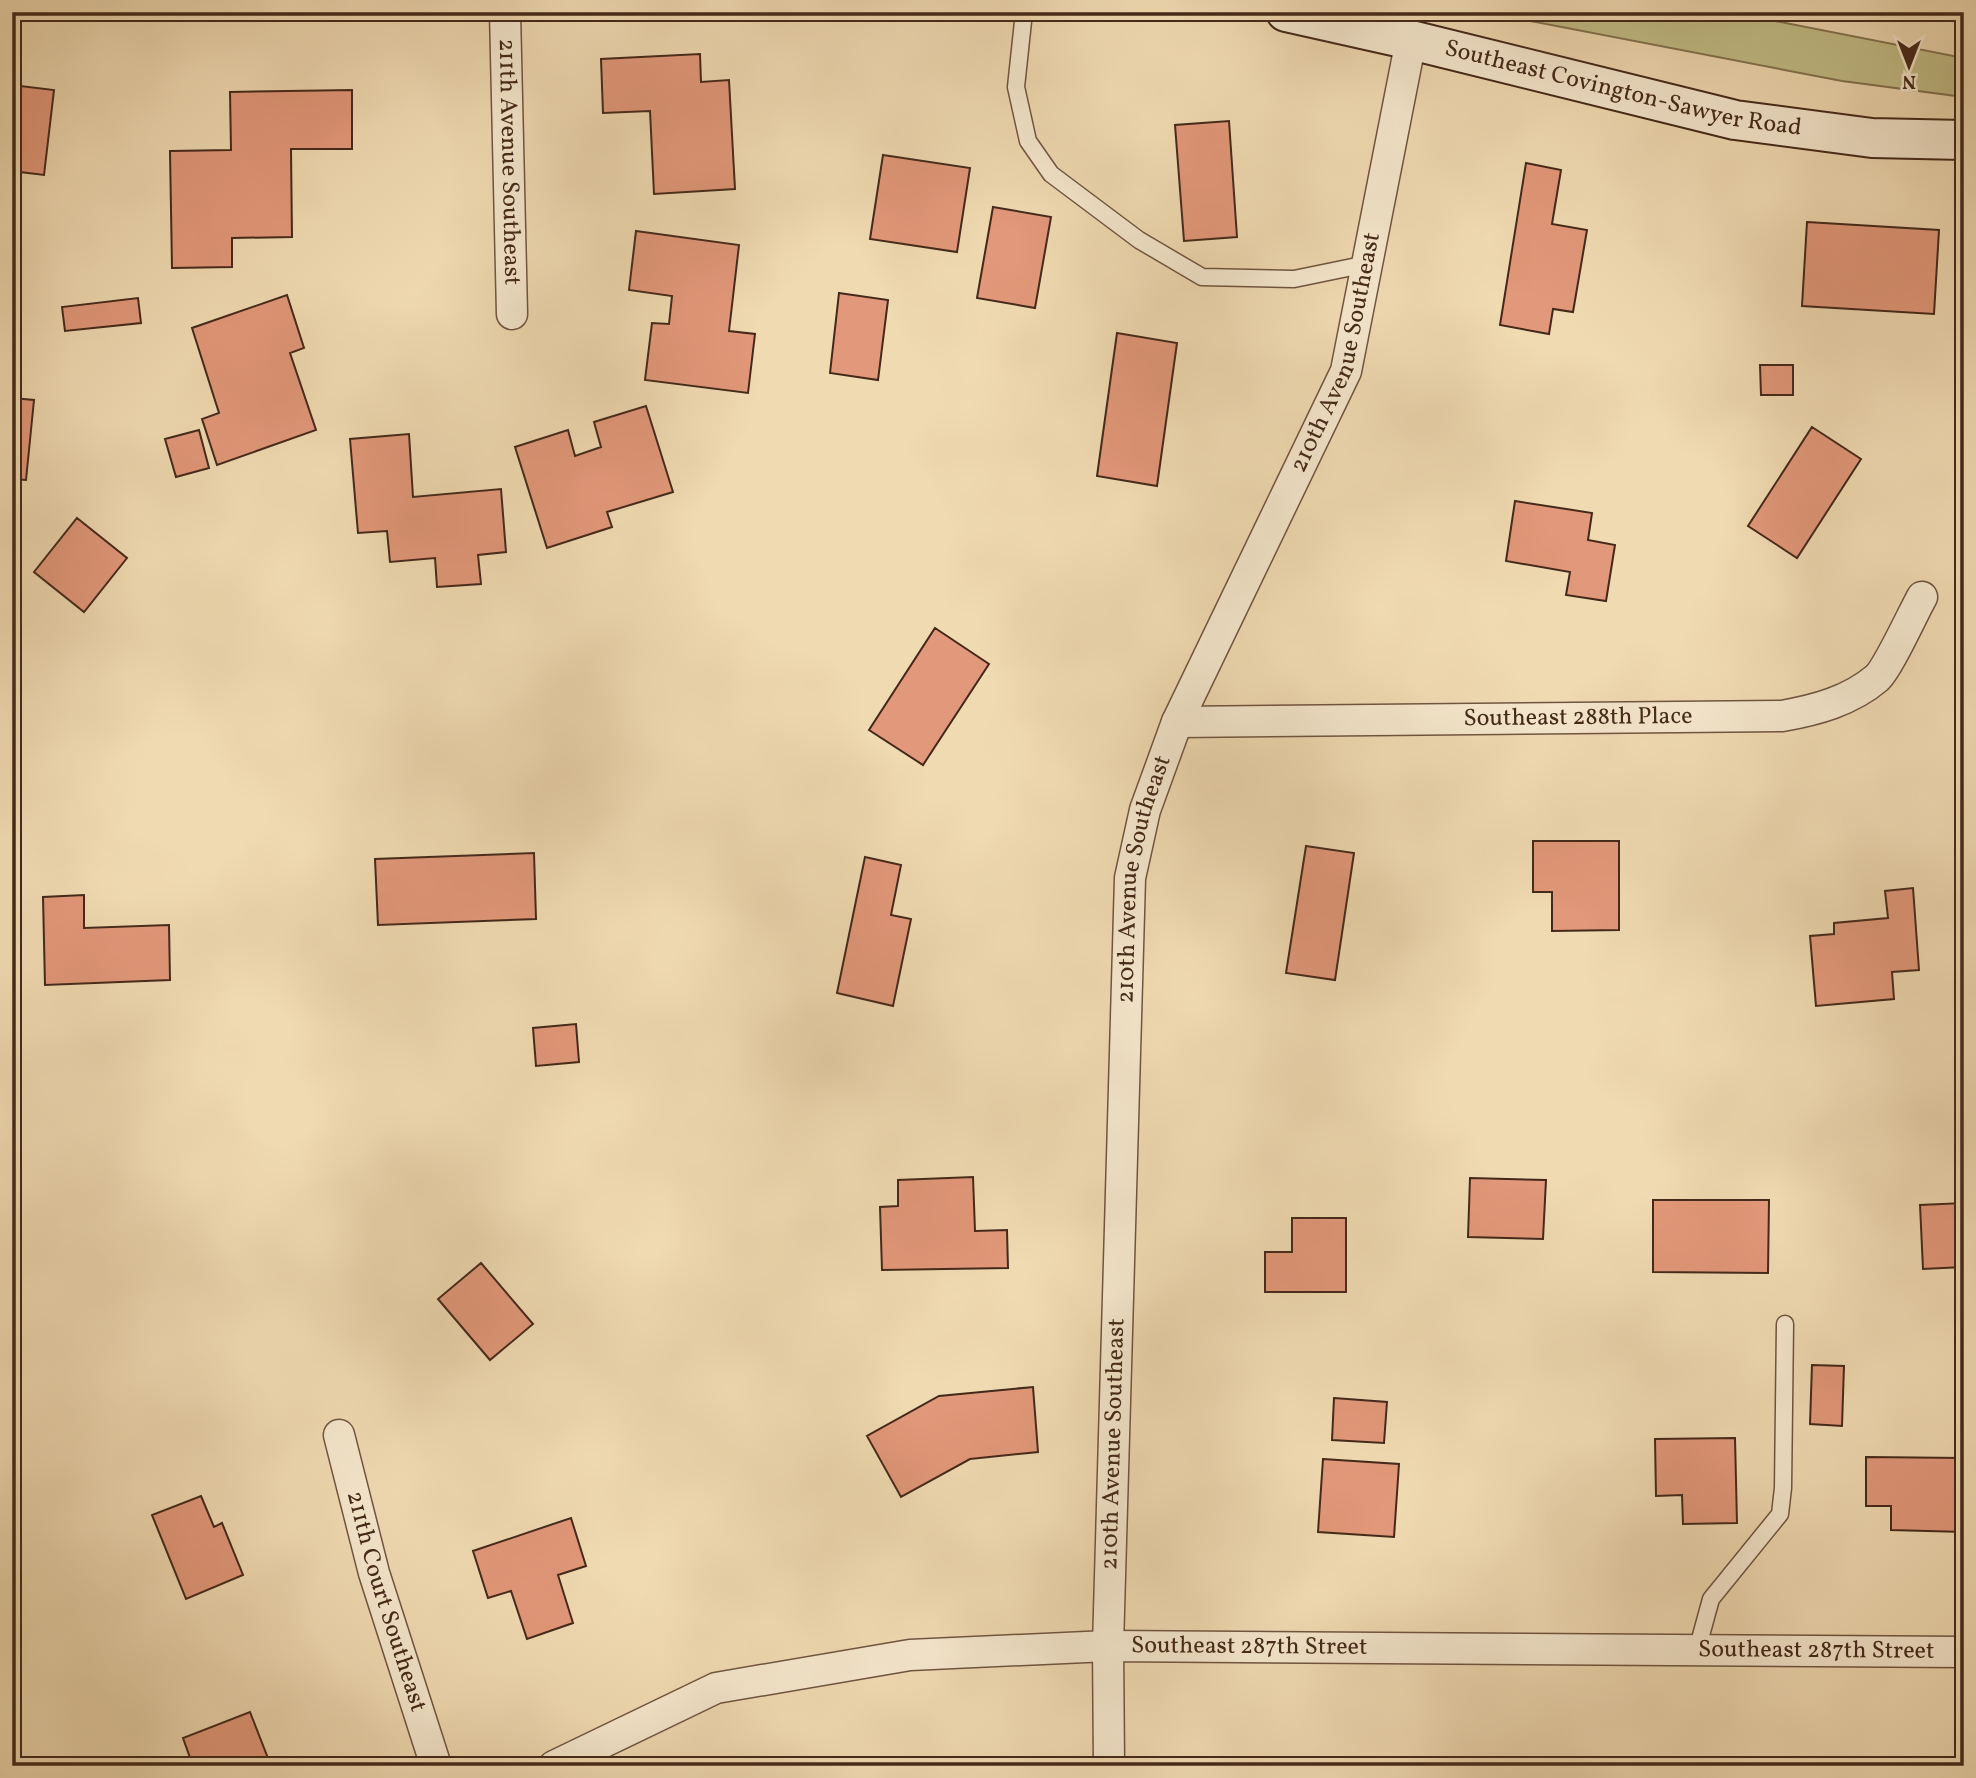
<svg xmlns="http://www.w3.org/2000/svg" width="1976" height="1778" font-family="Vollkorn,serif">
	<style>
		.green { fill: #c2bd87; stroke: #837350; stroke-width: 2 }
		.building { fill: #e2987a; stroke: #44291a; stroke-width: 2 }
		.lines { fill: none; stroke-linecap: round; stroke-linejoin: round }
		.lane-casing { stroke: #6f5540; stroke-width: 19 }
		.street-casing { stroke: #6f5540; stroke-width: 33 }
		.secondary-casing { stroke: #44291a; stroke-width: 42 }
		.lane { stroke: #f5e7cd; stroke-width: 16 }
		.street { stroke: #f5e7cd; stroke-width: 30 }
		.secondary { stroke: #f5e7cd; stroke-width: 38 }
		.labels { text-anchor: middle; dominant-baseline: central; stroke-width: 5; stroke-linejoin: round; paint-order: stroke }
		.street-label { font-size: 24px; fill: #44291a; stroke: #f5e7cd }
	</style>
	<rect width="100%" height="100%" fill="#f0dab2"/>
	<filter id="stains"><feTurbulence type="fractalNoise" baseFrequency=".00286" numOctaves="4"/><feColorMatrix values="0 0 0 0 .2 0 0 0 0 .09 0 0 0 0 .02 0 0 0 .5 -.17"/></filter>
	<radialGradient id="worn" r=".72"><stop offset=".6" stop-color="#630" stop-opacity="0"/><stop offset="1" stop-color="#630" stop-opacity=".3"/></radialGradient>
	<path class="green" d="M1484,12H1729L1964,58V97L1842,81Z"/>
	<path class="building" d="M700,54L701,82L729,80L735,189L654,194L650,111L603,113L601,59Z
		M12,85L54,90L44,175L12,171Z
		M352,90V149H291L292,237L232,238V267L172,268L170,151L231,150L230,92Z
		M1229,121L1237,237L1184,241L1175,125Z
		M883,155L970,168L957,252L870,239Z
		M1526,163L1561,170L1552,224L1587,230L1573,312L1553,309L1549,334L1500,325Z
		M993,207L1051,217L1035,308L977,298Z
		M1807,222L1939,230L1934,314L1802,306Z
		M636,231L739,245L729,331L755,334L748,393L645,380L652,323L669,324L672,296L629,290Z
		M839,293L888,300L878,380L830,373Z
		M287,295L304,348L290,353L316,430L217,465L202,419L219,413L192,328Z
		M138,298L141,323L65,331L62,307Z
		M1117,333L1177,343L1157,486L1097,476Z
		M1760,365H1793V395H1761Z
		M12,398L34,400L26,480L12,479Z
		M646,406L673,492L607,512L612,527L547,548L515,447L568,430L575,456L601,447L594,422Z
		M1812,427L1861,459L1797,558L1748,526Z
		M199,430L209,468L176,477L165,439Z
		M409,434L413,497L501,489L506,552L478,555L481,584L437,587L435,558L390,562L387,531L358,533L350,439Z
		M1515,501L1592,513L1588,540L1615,545L1606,601L1566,595L1570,572L1506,561Z
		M77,518L127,558L84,612L34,572Z
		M935,628L989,664L923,765L869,730Z
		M1533,841H1619V930L1552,931V892H1533Z
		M1306,846L1354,853L1335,980L1286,973Z
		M534,853L536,919L378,925L375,859Z
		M865,857L901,865L891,915L911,919L893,1006L837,993Z
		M1913,888L1919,970L1892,972L1894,999L1816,1006L1810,936L1834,934V923L1888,918L1885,891Z
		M84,895V928L169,925L170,980L45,985L43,897Z
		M576,1024L579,1062L536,1066L533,1028Z
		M973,1177L975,1231L1007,1230L1008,1268L882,1270L880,1207L898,1206V1180Z
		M1470,1178L1546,1180L1543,1239L1468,1237Z
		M1653,1200H1769L1768,1273L1653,1272Z
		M1964,1203V1267L1923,1269L1920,1205Z
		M1292,1218H1346V1292H1265V1252H1292Z
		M481,1263L533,1324L490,1360L438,1299Z
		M1812,1365L1844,1366L1842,1426L1810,1424Z
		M1033,1387L1038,1452L970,1459L901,1497L867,1436L939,1396Z
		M1334,1398L1387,1402L1384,1443L1332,1440Z
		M1735,1438L1737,1523L1683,1524L1682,1495L1656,1496L1655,1439Z
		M1866,1457L1964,1458V1532L1891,1530V1506H1866Z
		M1323,1459L1399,1464L1394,1537L1318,1532Z
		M201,1496L214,1527L222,1523L243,1575L186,1599L152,1515Z
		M571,1518L586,1566L558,1575L573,1623L527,1639L511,1591L488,1598L473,1551Z
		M250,1712L271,1766H193L183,1738Z"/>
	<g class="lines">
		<defs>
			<path id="lane" d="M1024,12L1016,87L1028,141L1051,174L1139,240L1202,277L1294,279L1367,264
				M1697,1650L1711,1599L1780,1514L1783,1488L1785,1324"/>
			<g id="street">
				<path id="s1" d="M505,12L512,314"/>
				<path id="s2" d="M1177,722L1782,716C1816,710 1850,701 1877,678C1888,668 1913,613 1922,597"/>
				<path id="s3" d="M339,1435L374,1573L436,1766"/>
				<path id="s4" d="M554,1766L716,1688L910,1655L1108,1646L1964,1652"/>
				<path id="s5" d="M1109,1766L1108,1646L1130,878L1145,810L1177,722L1346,371L1411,40"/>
			</g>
			<g id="secondary">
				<path id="s6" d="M1286,12L1411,40L1735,120L1872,138L1964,140"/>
			</g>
		</defs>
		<use href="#lane" class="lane-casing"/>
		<use href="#street" class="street-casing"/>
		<use href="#secondary" class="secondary-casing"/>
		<use href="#lane" class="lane"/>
		<use href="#street" class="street"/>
		<use href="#secondary" class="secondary"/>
	</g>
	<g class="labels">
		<g class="street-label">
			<text stroke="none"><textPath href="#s6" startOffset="346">Southeast Covington-Sawyer Road</textPath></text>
			<text stroke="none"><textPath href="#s1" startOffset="150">211th Avenue Southeast</textPath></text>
			<text stroke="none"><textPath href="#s5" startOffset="1456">210th Avenue Southeast</textPath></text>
			<text stroke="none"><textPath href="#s2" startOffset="401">Southeast 288th Place</textPath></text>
			<text stroke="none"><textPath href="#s5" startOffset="889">210th Avenue Southeast</textPath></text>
			<text stroke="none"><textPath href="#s5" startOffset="322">210th Avenue Southeast</textPath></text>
			<text stroke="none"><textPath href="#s3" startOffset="173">211th Court Southeast</textPath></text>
			<text stroke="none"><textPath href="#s4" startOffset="716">Southeast 287th Street</textPath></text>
			<text stroke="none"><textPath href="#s4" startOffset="1283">Southeast 287th Street</textPath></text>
		</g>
	</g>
	<rect width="1976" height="1778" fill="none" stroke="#f0dab2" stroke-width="42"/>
	<rect x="14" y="14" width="1948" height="1750" fill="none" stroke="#44291a" stroke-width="3.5"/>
	<rect x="21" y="21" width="1934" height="1736" fill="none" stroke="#44291a" stroke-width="2"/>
	<g transform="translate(1909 66) rotate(180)" stroke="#f5e7cd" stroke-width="5" paint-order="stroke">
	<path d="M0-5L12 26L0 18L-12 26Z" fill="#44291a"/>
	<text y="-10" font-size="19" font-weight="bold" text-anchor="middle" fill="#44291a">N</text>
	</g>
	<rect width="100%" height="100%" filter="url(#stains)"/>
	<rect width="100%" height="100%" fill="url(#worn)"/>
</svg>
